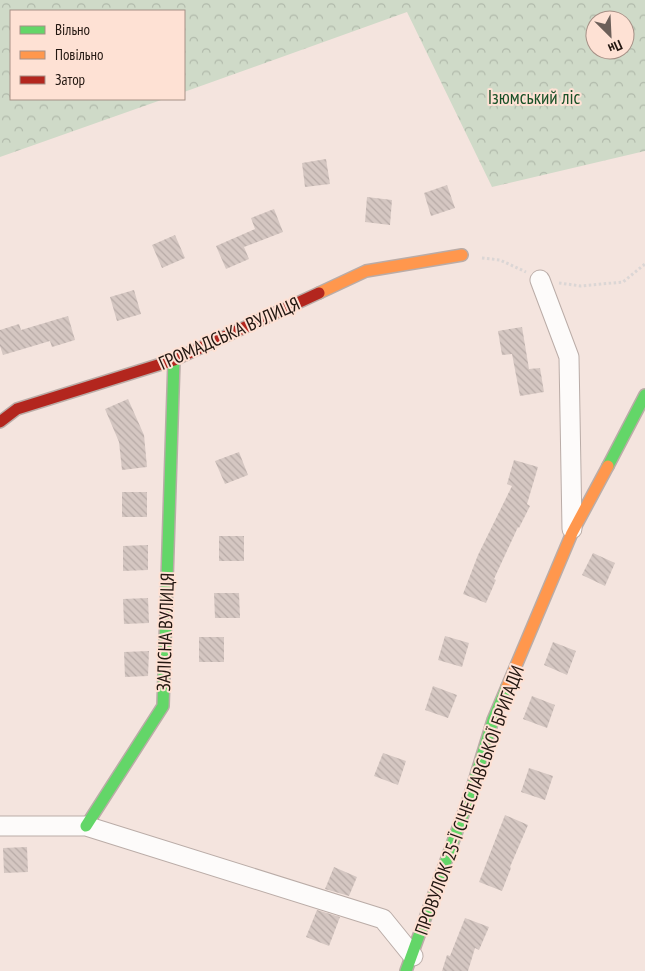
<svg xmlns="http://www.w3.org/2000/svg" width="645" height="971" font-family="'PT Sans Narrow',sans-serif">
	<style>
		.forest { fill: url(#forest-crowns); fill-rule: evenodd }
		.building { fill: url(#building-back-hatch) }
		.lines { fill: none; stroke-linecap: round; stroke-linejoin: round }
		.street-casing { stroke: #baaca7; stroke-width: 21 }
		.fast-casing { stroke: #baaca7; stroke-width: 14 }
		.slow-casing { stroke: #baaca7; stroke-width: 14 }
		.jam-casing { stroke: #baaca7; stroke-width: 14 }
		.path { stroke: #dbd6d5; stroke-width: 3; stroke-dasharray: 2.5 2.5; stroke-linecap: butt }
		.street { stroke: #fdfbfa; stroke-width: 19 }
		.fast { stroke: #63d668; stroke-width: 11 }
		.slow { stroke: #ff974d; stroke-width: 11 }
		.jam { stroke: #b3261e; stroke-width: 11 }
		.labels { text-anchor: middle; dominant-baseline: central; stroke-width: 4; stroke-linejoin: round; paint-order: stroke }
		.park-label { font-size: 19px; fill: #185027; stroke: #fee1d4 }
		.street-label { font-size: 19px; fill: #231711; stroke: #fee1d4 }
	</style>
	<defs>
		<pattern id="forest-crowns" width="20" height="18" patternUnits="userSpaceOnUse" patternTransform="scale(1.25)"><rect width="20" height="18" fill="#cfdac8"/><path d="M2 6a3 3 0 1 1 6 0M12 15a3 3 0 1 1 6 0" fill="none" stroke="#b1baab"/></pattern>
		<pattern id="building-back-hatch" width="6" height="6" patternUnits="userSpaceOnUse" patternTransform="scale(1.25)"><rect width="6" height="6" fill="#d5c7c2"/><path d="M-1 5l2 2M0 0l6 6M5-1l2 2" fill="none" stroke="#b7aaa6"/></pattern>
	</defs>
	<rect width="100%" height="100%" fill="#f4e4de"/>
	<path class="forest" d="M0,0H645V151L492,187L407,12L184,92V11H11V99H164L0,157ZM595,20H625V50H595Z"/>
	<path class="building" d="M326,159L330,184L305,187L302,163Z
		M447,185L455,208L431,216L424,193Z
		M367,197L392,200L390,225L365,222Z
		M274,209L283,232L244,247L249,259L226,269L216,246L255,229L251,218Z
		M175,235L185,258L162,268L152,245Z
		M134,290L141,314L117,321L110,297Z
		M68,316L75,340L52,347L50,341L3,355L0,346V330L19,324L21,330Z
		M522,327L529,369L540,368L544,392L520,396L512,354L502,355L498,331Z
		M128,399L144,435L147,467L122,470L119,442L105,409Z
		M239,452L248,475L225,484L215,461Z
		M514,460L538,467L527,504L530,506L519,528L518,527L494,579L496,580L486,603L463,594L478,555L512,486L507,484Z
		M122,492H147V517H122Z
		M219,536H244V561H219Z
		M148,545V570L123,571V546Z
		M593,553L615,563L605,586L582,575Z
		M214,593H239L240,618H215Z
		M148,598L149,623L124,624L123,599Z
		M445,636L469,643L462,667L438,660Z
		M199,637H224V662H199Z
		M553,642L576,651L567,675L544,665Z
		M149,651L148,676L125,677L124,652Z
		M433,686L457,695L448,718L425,710Z
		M532,696L555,705L547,728L523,719Z
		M383,753L406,761L398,785L374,776Z
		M529,768L553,776L545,800L521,792Z
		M505,815L528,825L510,867L511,868L502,891L479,882Z
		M27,847L28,872L4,873L3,848Z
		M334,867L357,877L349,896L325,889Z
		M317,910L340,917L329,946L306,937Z
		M465,918L489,927L479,950L475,948L468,971H442L447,955L450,956Z"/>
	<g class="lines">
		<defs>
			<path id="street" d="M540,280L569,357L572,529
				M0,826H86L383,919L413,956"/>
			<path id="fast" d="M608,466L645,395
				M86,826L163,706L174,360
				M406,971L469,798L493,720L507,687"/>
			<path id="slow" d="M319,293L366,271L462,255
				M507,687L572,533L608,466"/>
			<path id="jam" d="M0,422L17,409L174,360L319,293"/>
		</defs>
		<use href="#street" class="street-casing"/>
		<use href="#fast" class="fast-casing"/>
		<use href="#slow" class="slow-casing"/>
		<use href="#jam" class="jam-casing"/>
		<path class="path" d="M482,258L500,260L526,272
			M559,283L581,286L623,282L645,264"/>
		<use href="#street" class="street"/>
		<use href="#fast" class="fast"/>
		<use href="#slow" class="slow"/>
		<use href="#jam" class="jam"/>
	</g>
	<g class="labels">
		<g class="park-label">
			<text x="534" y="97">Ізюмський ліс</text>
		</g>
		<g class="street-label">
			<text transform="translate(229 333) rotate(-24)">ГРОМАДСЬКА ВУЛИЦЯ</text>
			<text transform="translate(165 632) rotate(-88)">ЗАЛІСНА ВУЛИЦЯ</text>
			<text transform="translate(469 800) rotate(-70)">ПРОВУЛОК 25-Ї СІЧЕСЛАВСЬКОЇ БРИГАДИ</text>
		</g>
	</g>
	<rect x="10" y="10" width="175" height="90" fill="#fee1d4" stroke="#a69086"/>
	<rect x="20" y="26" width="25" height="8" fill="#63d668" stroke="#a69086"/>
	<text x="55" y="35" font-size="15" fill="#231711">Вільно</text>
	<rect x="20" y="51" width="25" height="8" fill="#ff974d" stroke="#a69086"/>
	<text x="55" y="60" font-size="15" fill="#231711">Повільно</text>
	<rect x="20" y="76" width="25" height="8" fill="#b3261e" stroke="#a69086"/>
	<text x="55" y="85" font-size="15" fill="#231711">Затор</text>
	<g transform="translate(610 35) rotate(156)"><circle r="24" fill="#fee1d4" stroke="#a69086"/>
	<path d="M0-4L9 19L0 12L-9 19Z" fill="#6c5f59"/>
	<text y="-8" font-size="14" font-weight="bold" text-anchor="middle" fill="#231711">Пн</text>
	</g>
</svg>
